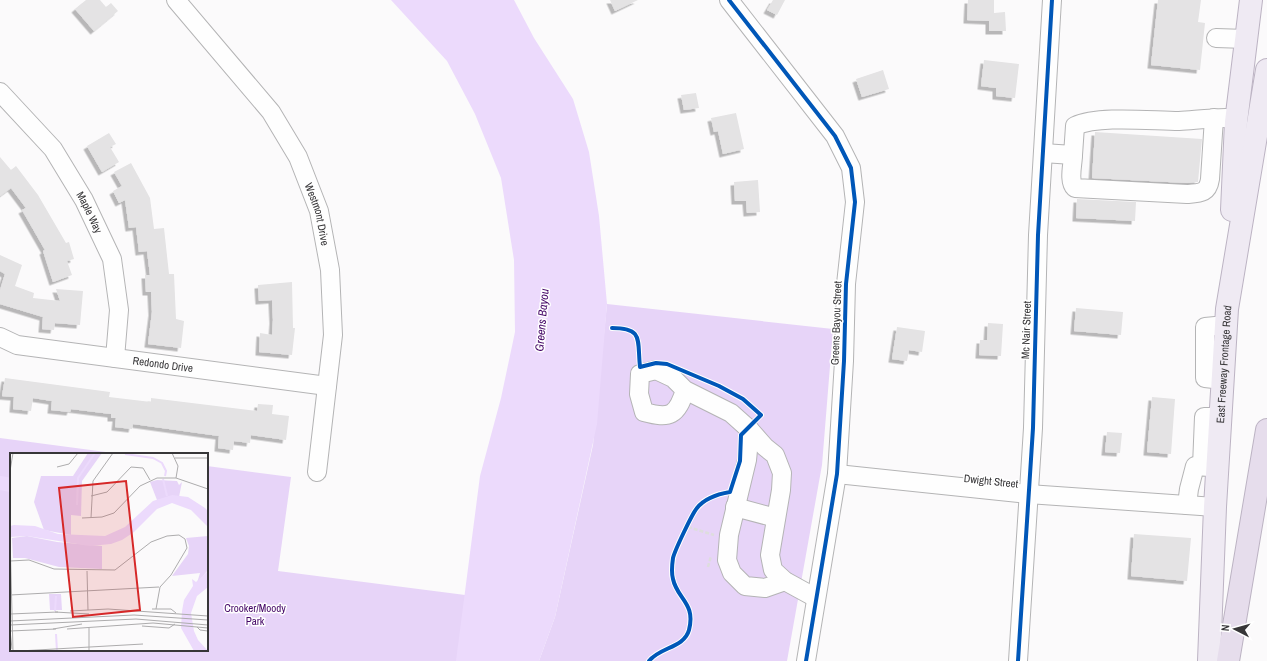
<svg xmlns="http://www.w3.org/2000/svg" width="1267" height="661" font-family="'Archivo Narrow',sans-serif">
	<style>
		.green { fill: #e7d4f8 }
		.water { fill: #ecdafc }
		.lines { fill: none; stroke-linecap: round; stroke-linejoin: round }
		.canal { stroke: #ecdafc; stroke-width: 14 }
		.building { fill: #e4e3e4; filter: url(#shadow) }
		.minor-casing { stroke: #b4b4b5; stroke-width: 20 }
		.major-casing { stroke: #bcb3c3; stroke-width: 24 }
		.highway-casing { stroke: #bcb3c3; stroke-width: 24 }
		.path { stroke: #deddde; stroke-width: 2.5; stroke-dasharray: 4 2; stroke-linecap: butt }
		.minor { stroke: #fefefe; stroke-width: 18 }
		.major { stroke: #efeaf3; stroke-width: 22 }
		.highway { stroke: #e6ddec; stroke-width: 22 }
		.cycleway-casing { stroke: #fff; stroke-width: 6 }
		.cycleway { stroke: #0057b8; stroke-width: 4 }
		.labels { text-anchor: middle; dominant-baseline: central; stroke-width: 3; stroke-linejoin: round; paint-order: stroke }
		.street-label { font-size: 11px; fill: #373638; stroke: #fff }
		.park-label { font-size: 11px; fill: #440666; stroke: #fff }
		.water-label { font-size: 12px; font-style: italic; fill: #450867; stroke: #fff }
		.inset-river { fill: none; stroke: #ecdafc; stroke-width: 2 }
		.inset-road { fill: none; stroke: #adacad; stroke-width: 1 }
		.view { fill: #d62828; fill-opacity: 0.15; stroke: #d62828; stroke-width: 2 }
		.inset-edge { fill: none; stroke: #373638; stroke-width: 2 }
	</style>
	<defs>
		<filter id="shadow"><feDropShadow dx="-3.5" dy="3.5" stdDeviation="0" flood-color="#0004"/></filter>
	</defs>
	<rect width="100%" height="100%" fill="#fbfafb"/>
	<path class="green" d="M607,304L833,329L822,465L787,661H539L555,617L593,445Z
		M0,438L121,454H11V650H207V466L291,477L278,571L473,596L463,661H0Z"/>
	<path class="water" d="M391,0H514L534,38L573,99L589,152L599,216L607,304L597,424L555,617L539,661H456L480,476L501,398L515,332L514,260L501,178L475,114L447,61Z"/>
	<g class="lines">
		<path class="canal" d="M0,483L11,485"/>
	</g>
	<path class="building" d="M86,0H100L106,7L111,3L118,11L94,31L75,9Z
		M610,0H638L615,11Z
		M773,0H785L777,15L767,10Z
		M968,0H994V13L1005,12L1006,31H989V21L967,20Z
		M1158,0H1201L1198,22L1205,23L1200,70L1151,65Z
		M984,60L1019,64L1015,98L996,96V88L981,86Z
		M883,70L889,89L862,97L856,79Z
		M696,93L699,108L684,110L681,95Z
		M736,113L744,149L723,154L718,131L714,132L711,118Z
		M1095,132L1202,139L1198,182L1187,183L1092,178Z
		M109,133L116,144L110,147L119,162L102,172L87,146Z
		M0,157L11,170L16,166L38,195L66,243L69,242L74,259L67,261L72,275L53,282L43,251L45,250L22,210L26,208L11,188L0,196Z
		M131,163L150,198L154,229L164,228L169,274H174L176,319L184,321L181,348L148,344L152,312L151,292H146L145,275H150L147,251L139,252L136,227L129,228L125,200L119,203L113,191L122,186L114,172Z
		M758,180L760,212L747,213L746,201H735L734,182Z
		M1077,199L1136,202L1135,221L1076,218Z
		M0,255L22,265L15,286L34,293L33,298L60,301L56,289L83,291L80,325L55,323L54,330L42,329L43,317L0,304V290L5,274L0,271Z
		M292,282L293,328H295L292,355L259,352L260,333L272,335L273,320L272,300L259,301L258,285Z
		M1076,308L1123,312L1121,335L1074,331Z
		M988,323L1003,324L1001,356L979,355L980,340H987Z
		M897,327L925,331L922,352L909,350L907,361L892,359Z
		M5,378L110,392L109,397L151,402V398L257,411L258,404L273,405L272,414L289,416L286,440L251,435L250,443L234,441L233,450L218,448L219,436L133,424L132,429L115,427L116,418H111V414L71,409L70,412L51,410L52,401L33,398L31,411L13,409L14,397L2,396Z
		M1152,397L1175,399L1171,454L1147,452Z
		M1107,432L1122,433L1120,453L1105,452Z
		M1134,534L1191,538L1187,581L1131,576Z"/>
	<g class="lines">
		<defs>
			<g id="minor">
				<path id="s1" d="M176,0L271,112L298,157L319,211L330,270L333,335L317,472"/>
				<path d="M729,0L835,136L851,168L855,202L846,284L844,361L837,474L806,661"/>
				<path d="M1216,38L1246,39"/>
				<path id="s2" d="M0,92L53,149L84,200L112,259L119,310L115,358"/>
				<path d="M1043,153L1073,155L1075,126C1099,115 1152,121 1179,121C1195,120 1210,118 1226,118"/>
				<path d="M1073,155C1073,164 1068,181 1075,188L1187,194C1201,193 1208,193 1210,179L1214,118"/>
				<path id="s3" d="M0,337L17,345L327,386"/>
				<path d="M1223,380L1205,378V327L1226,325"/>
				<path d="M685,390C677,416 670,419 644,412L639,394L640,374L656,370L673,378L685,390L731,413L750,430L765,447L775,455L782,473L781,490L770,555L773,570L785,581L816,598"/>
				<path d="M750,430L747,460L729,535L727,560L732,573L745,586L765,588L785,581"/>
				<path d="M1202,466L1204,417H1221"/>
				<path d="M837,474L1028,494L1215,507"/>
				<path d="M1187,505L1189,489L1195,466L1210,467"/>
				<path d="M735,507L776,518"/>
				<path d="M1018,661L1033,428L1038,235L1052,0"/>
			</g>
			<g id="major">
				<path d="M1232,210L1236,122L1251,0"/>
				<path id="s4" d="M1209,661L1215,507L1227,309L1267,70"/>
			</g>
			<path id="highway" d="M1228,661L1267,430"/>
		</defs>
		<use href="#minor" class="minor-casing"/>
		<use href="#major" class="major-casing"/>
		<use href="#highway" class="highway-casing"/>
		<path class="path" d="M688,527L714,535
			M708,567L711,556"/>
		<use href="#minor" class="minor"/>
		<use href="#major" class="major"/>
		<use href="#highway" class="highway"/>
		<defs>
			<path id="cycleway" d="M729,0L835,136L851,168L855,202L846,284L844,361L837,474L806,661
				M612,328C644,328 637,340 640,367L656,363L667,364L719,386L743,399L761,415L741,435L740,461L730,492C718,494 705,498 697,508C692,514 675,550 673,558C672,565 671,572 673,579C677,599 696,603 689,630C684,648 660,647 649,661
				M1018,661L1033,428L1038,235L1052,0"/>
		</defs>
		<use href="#cycleway" class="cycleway-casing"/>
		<use href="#cycleway" class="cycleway"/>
	</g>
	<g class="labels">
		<g class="street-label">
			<text stroke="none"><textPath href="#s2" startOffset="151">Maple Way</textPath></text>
			<text stroke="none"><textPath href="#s1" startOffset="260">Westmont Drive</textPath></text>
			<text transform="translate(836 323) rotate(-88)">Greens Bayou Street</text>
			<text transform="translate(1026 330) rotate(-88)">Mc Nair Street</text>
			<text stroke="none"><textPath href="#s3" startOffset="166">Redondo Drive</textPath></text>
			<text stroke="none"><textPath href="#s4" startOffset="297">East Freeway Frontage Road</textPath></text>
			<text transform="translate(991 481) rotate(6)">Dwight Street</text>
		</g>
		<g class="park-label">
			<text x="255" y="608">Crooker/Moody<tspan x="255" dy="13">Park</tspan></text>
		</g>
		<g class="water-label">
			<text transform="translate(542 320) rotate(-85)">Greens Bayou</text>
		</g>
	</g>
	<g transform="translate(10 453)">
		<rect width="198" height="198" fill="#fbfafb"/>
		<path d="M78,0H92L72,28L71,63L61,62V82L34,77L24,49L31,23H63ZM147,27L167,28L169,32L172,29L169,44L147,47L140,29ZM17,83L47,89L92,93V116L49,114L15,105H3L2,85ZM198,83V117L187,130L190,120L162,123L178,101L179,93L176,85ZM39,141H51L52,157H40Z" fill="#e7d4f8"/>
		<path d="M162,42L178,44L195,55L198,58V74L181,57L162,50L147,56L124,79L112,87L101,91L80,93L17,83L0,84V73L4,72L25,73L48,81L95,83L115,74L143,48ZM198,118V134L187,143L181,160L184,178L188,187L198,198H184L171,175L172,158L174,147L183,133L182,126L186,129Z" fill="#ecdafc"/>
		<path class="inset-river" d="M115,1L143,5L152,10L156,18L155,23M153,26L157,43M67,52L68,25L85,0M45,158L46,143M46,181L47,198"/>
		<path class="inset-road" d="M162,0L168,13L166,25M165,5H198M47,14L59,11L68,0M0,18L3,0M81,43L97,39L121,14L133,15L140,27M72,65L92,64L104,60L130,33L147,25H166L198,36M81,65L83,28L103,0M0,83L3,198M0,108L19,107L44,116L105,117L141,89L157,83L169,82L175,86L177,95L161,122L150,134L146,156M77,118L78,157M0,142L149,134M142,156H161L166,160M60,158L98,156L198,163M45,159L79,161M0,161L48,159M0,168L124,162L198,167M0,172L126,166L198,172M132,173L159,175L165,171M187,174L190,177L198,178M79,175V198M43,176L72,171M57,176L143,170L198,175M0,177L2,196M0,178L46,176M9,198L133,191"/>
		<path class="view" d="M116,28L130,157L63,164L49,35Z"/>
		<rect width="198" height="198" class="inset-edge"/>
	</g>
	<g transform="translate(1235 629) rotate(276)" stroke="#ffffff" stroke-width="3" paint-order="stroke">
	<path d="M0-3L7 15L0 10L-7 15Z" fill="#373638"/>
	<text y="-6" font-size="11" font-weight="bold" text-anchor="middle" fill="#373638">N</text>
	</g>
</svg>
